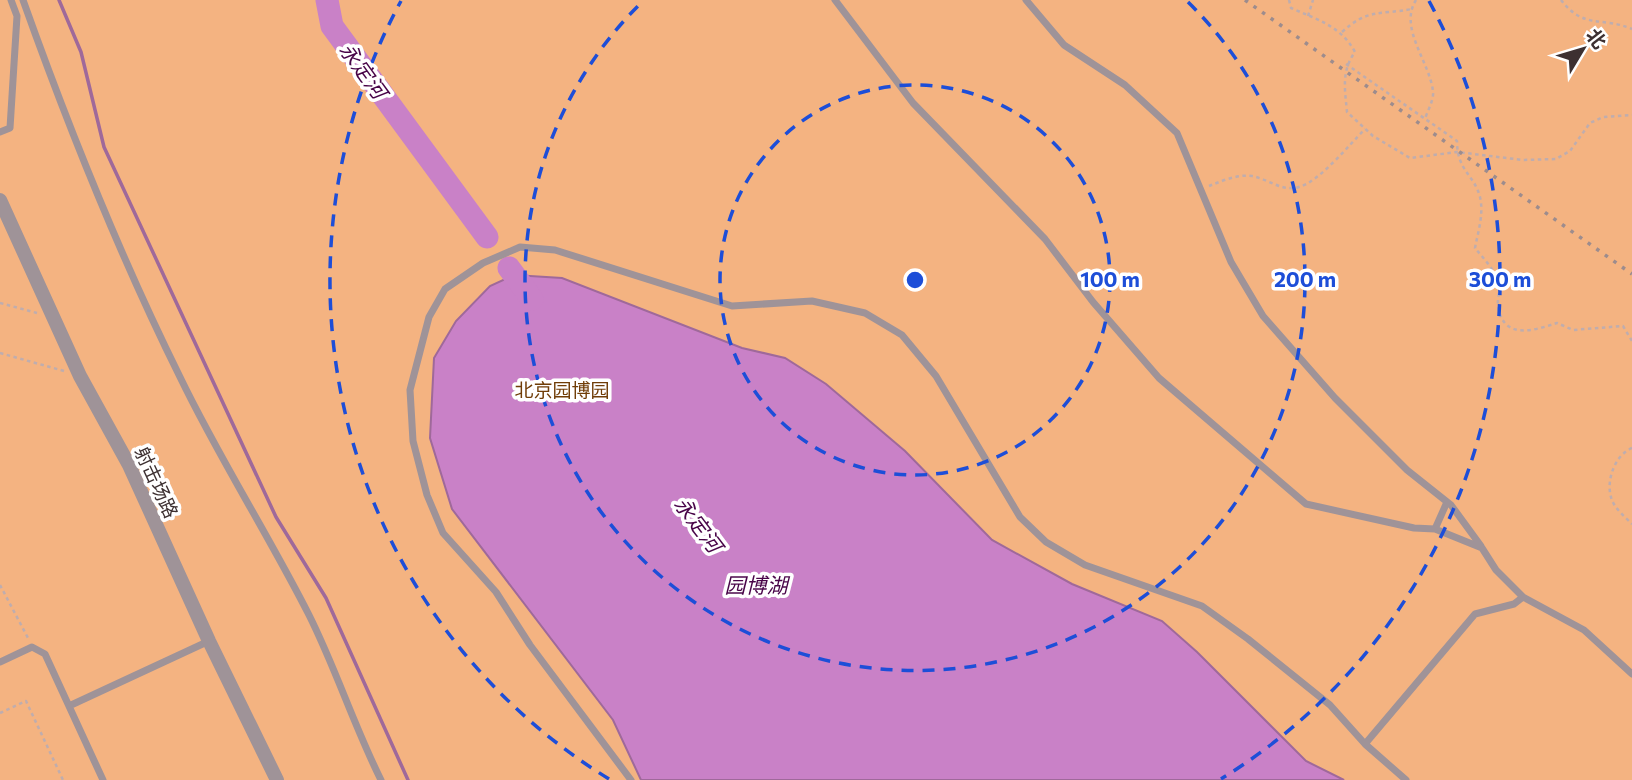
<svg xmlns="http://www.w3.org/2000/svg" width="1632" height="780" font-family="Commissioner,'Noto Sans SC',sans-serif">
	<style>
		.green { fill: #f4b381 }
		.water { fill: #c981c7; stroke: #9f699a; stroke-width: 2 }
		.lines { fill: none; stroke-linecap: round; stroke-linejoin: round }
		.stream { stroke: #9f699a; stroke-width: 3.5 }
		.river { stroke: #c981c7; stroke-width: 23 }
		.path { stroke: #bfadae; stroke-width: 2.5; stroke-dasharray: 3.5 3.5; stroke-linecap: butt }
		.service { stroke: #9f9398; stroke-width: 7 }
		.tertiary { stroke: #9f9398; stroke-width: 14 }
		.rail { stroke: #9d8c8d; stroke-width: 3.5; stroke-dasharray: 3.5 7; stroke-linecap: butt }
		.ring { fill: none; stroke: #1d4ed8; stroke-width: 3.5; stroke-dasharray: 12 9 }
		.labels { text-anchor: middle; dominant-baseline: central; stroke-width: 7; stroke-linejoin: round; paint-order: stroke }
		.park-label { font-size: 19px; fill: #703d07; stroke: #fff }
		.street-label { font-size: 19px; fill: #3d3031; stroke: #fff }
		.water-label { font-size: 21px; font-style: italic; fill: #480448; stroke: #fff }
		.centre { fill: #1d4ed8; stroke: #fff; stroke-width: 3.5 }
		.ring-label { font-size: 21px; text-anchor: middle; font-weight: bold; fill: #1d4ed8; stroke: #fff; stroke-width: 7; stroke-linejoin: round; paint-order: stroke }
	</style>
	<rect width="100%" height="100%" fill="#fbe7e8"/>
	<path class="green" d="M0,0H1632V780H0Z"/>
	<path class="water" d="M514,275L562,278L742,348L785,358L826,384L905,451L992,540L1072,584L1162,621L1197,652L1306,761L1344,780H641L613,720L452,509L430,438L434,358L456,321L490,286Z"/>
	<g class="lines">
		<path class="stream" d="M59,0L81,52L104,147L276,517L326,598L408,780"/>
		<path class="river" d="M327,0L332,26L487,237
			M509,268L532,299"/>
		<path class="path" d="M1289,0L1291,8C1318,20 1341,26 1355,52C1341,71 1345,90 1347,112L1373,136L1410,158L1457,152L1523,160L1556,159L1570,151L1590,123L1603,117L1632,115
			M1416,0C1398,28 1431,64 1433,92C1434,100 1427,112 1425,119
			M1561,0C1584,30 1602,16 1632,29
			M1308,16L1313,0
			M1342,32C1368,8 1381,15 1412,9
			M1346,64L1457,141C1457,171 1474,174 1480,197C1484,214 1478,232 1475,248C1484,259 1496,271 1499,285C1500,292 1497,300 1498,307C1504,341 1535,330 1557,323L1573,330L1623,326L1632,341
			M1209,186C1222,181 1237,174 1252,176C1268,179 1282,192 1299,187C1319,182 1350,144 1365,129
			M0,303L37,313
			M0,353L64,371
			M1632,448C1615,455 1606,480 1611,497C1613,507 1625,517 1632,524
			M0,585L28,638
			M0,713L26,701L63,780"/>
		<path class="service" d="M23,0C69,129 119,254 180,377C219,458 268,534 309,615C336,669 354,726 381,780
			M835,0L913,103L1045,239L1093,302L1159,378L1306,504L1414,528L1435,529L1482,548L1496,570L1523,597L1584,630L1632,674
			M1026,0L1064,45L1125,85L1177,133L1231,262L1263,316L1335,398L1407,470L1451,505L1481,546
			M0,132L10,128L17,16L11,0
			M1435,529L1447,502
			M0,662L32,647L45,654L103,780
			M69,706L209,641
			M1365,744L1475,614L1514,604L1523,597
			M631,780L530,645L496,592L443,533L427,495L413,441L410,390L429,317L445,289L483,263L520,247L555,250L732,306L812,301L865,313L902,335L936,376L1020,517L1046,542L1085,565L1202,606L1248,639L1330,705L1365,744L1406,780"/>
		<path class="tertiary" d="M0,200L80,376L129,465L209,641L277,780"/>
		<path class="rail" d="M1245,0L1632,274"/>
	</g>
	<g class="ring">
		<circle cx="915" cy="280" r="195"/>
		<path d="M1188 2A390 390 0 1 1 642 2"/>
		<path d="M609 779A585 585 0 0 1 401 1M1429 1A585 585 0 0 1 1221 779"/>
	</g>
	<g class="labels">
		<g class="park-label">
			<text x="562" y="389">北京园博园</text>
		</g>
		<g class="street-label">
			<text transform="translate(157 482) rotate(65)">射击场路</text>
		</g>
		<g class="water-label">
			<text transform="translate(364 70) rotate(54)">永定河</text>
			<text transform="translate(699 524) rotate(53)">永定河</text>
			<text x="756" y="584">园博湖</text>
		</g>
	</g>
	<circle cx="915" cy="280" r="10" class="centre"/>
	<g class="ring-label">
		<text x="1110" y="287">100 m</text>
		<text x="1305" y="287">200 m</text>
		<text x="1500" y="287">300 m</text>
	</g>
	<g transform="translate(1583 49) rotate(52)" stroke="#ffffff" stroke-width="5" paint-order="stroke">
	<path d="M0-5L12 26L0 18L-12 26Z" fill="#3d3031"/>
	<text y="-10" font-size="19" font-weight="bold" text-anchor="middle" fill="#3d3031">北</text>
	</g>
</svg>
